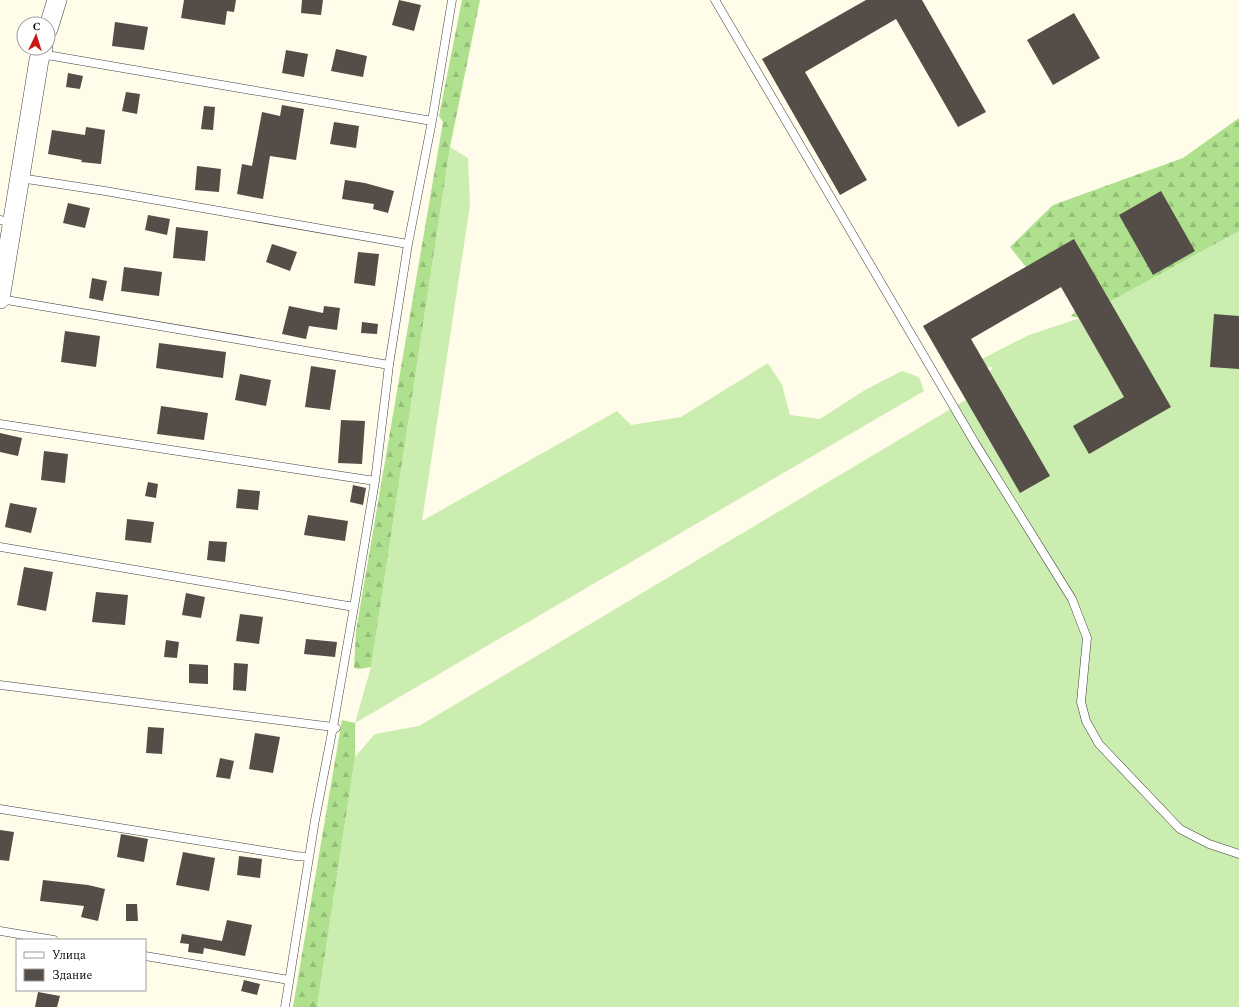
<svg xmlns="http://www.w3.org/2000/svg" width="1239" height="1007" font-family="Spectral,serif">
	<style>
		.grass { fill: #ccedb0 }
		.forest { fill: url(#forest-firs) }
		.building { fill: #554d47 }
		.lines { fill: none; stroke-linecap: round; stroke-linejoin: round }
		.service-casing { stroke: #3f3f3f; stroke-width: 9 }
		.tertiary-casing { stroke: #3f3f3f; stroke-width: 20 }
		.service { stroke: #fff; stroke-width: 8 }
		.tertiary { stroke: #fff; stroke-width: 19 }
	</style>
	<defs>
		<pattern id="forest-firs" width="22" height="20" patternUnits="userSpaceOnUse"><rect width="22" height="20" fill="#aee08e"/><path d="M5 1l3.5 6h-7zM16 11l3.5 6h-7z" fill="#94bf79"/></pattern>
	</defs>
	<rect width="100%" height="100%" fill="#fffcea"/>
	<path class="grass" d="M450,147L468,158L470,205L422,521L617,411L631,425L681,417L768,363L782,385L790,415L820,419L865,390L902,371L919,377L924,391L355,723L371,667Z
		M1239,231V1007H317L355,757L375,734L419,726L974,395L993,367L962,369L1029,335L1080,318Z"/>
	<path class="forest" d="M462,0H480L450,147L371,667L360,669L354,668L356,631L443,122L439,116Z
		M1239,118V231L1080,318L1071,316L1084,303L1087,268L1034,277L1010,247L1053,205L1183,158Z
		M342,720L355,723V757L317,1007H293Z"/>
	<path class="building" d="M184,0H236L234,12L227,11L225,25L181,18Z
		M302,0H323L321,15L301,13Z
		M399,0L421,5L414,31L392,25Z
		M866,0H922L986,112L958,127L896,19L805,72L867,180L840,195L762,59Z
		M1074,13L1100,58L1053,85L1027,40Z
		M115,22L148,27L144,50L112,46Z
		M336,49L367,56L363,77L331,71Z
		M286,50L308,54L304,77L282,73Z
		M68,73L83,76L80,89L66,87Z
		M126,92L140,94L137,114L122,111Z
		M282,105L304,109L296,160L270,156L263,199L237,194L242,164L252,166L262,112L280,116Z
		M204,106L215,107L213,130L201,129Z
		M334,122L359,126L356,148L330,144Z
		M86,127L105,130L101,164L81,162L82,160L48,154L52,130L85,135Z
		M197,166L221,169L219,192L195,190Z
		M345,180L365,183L394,191L388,213L373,209L374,204L342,199Z
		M1161,191L1195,251L1153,275L1119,215Z
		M68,203L90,208L85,228L63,223Z
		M148,215L170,219L167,235L145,230Z
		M176,227L208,231L205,261L173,258Z
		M1074,239L1171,407L1089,454L1073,426L1124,397L1061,287L971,339L1050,476L1020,493L923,326Z
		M272,244L297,252L290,271L266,262Z
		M358,252L379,254L375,286L354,283Z
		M124,267L162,272L159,296L121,291Z
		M92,278L107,281L103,301L89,298Z
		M289,306L323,313L324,306L340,308L337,330L309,326L306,339L282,334Z
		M1214,314L1239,316V369L1210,367Z
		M362,322L378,324L377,334L361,333Z
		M65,331L100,336L96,367L61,362Z
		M159,343L226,352L223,378L156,368Z
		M311,366L336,370L330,410L305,407Z
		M240,374L271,380L266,406L235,400Z
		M161,406L208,413L204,440L157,434Z
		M341,420L365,421L362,464L338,463Z
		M0,433L22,438L18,456L0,452Z
		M44,451L68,454L65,483L41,480Z
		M148,482L158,484L156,498L145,496Z
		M353,485L366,488L363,505L350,502Z
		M238,489L260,491L258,510L236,508Z
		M10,503L37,508L31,533L5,527Z
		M308,515L348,521L345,541L304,535Z
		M127,519L154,522L151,543L125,540Z
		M209,541L227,542L225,562L207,560Z
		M24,567L53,572L46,611L17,605Z
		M96,592L128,595L125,625L92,622Z
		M186,593L205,597L201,618L182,615Z
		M240,614L263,617L259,644L236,641Z
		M306,639L337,642L335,657L304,654Z
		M166,640L179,642L177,658L164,657Z
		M234,663L248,664L246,691L233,690Z
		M189,664L208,665V684L189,683Z
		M148,727L164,728L162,754L146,753Z
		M255,733L280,737L273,773L249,769Z
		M220,758L234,761L230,779L216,777Z
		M0,830L14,832L9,861L0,860Z
		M121,834L148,839L144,862L117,857Z
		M183,852L215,858L209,891L176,885Z
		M239,856L262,859L260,878L237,875Z
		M43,880L88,885L105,889L98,921L81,917L84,906L40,901Z
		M126,904H137L138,921H126Z
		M227,920L252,925L245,956L204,948L203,954L188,952L189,944L180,943L182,934L222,941Z
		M244,980L260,984L257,995L241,991Z
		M38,992L60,996L57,1007H35Z"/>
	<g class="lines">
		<defs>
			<path id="service" d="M715,0L975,443L1072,599L1087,638L1081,702L1086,721L1099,744L1180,829L1209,844L1239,854
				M432,121L452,0
				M20,178L105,191L408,244L432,121L41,54
				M0,220L13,223
				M389,365L408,244
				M0,424L375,481L389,365L0,299
				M0,547L354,607L333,727L336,728
				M354,607L375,481
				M0,685L333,727L315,820L285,1007
				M0,809L296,856L309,857
				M0,931L54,940
				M145,956L289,980"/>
			<path id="tertiary" d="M48,29L57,0
				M0,299L39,60L43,48"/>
		</defs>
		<use href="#service" class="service-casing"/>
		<use href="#tertiary" class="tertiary-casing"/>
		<use href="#service" class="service"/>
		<use href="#tertiary" class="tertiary"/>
	</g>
	<rect x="16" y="939" width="130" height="52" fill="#ffffff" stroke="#9e9e9e"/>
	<rect x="24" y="952" width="20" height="6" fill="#ffffff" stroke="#9e9e9e"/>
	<text x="52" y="959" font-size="12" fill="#0c0c0c">Улица</text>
	<rect x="24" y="969" width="20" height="12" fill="#554d47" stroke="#9e9e9e"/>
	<text x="52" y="979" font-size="12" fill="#0c0c0c">Здание</text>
	<g transform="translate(36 36) rotate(4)"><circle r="19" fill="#ffffff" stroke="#9e9e9e"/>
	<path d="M0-3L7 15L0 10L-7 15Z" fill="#c91916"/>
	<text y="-6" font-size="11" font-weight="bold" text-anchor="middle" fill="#0c0c0c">С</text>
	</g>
</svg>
